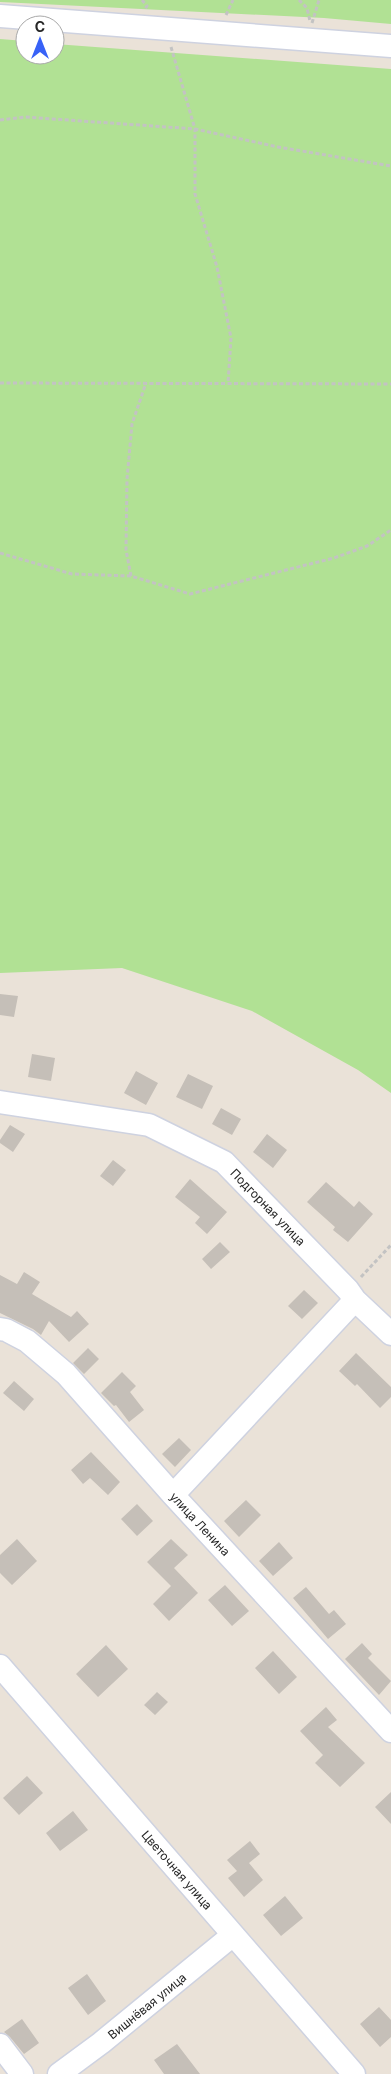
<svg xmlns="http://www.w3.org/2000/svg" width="391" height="2074" font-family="Inter,sans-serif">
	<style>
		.green { fill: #b1e194 }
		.building { fill: #c5bfb8 }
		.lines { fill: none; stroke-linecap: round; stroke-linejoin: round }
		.minor-casing { stroke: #ced2e0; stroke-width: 25 }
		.path { stroke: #c3c3c3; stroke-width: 3; stroke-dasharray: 4 2.5; stroke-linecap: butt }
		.minor { stroke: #fff; stroke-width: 22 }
		.labels { text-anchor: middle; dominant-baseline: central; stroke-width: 5; stroke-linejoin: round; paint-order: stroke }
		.street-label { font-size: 12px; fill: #272727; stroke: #fff }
	</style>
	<rect width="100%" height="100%" fill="#eae2d8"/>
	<path class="green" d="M0,0H391V24L324,18L21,3L0,2Z
		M0,39L25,41V55H55V44L391,69V1093L358,1070L252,1011L122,968L0,973Z"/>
	<path class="building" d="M0,994L18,996L14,1017L0,1015Z
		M32,1054L55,1058L51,1081L28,1077Z
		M136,1071L158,1083L146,1105L124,1093Z
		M188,1074L213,1086L202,1109L176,1097Z
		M221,1108L241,1119L232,1135L212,1124Z
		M10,1125L25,1134L13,1152L0,1143V1140Z
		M267,1134L287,1150L273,1168L253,1152Z
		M113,1160L126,1170L113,1186L100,1176Z
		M190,1179L227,1212L207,1234L195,1223L200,1217L175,1197Z
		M326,1182L354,1207L359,1201L373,1214L348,1242L333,1230L335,1227L307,1202Z
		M220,1242L230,1252L211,1269L202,1259Z
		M24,1272L40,1282L32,1294L71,1317L77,1311L89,1324L69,1342L49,1321L41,1335L33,1329L0,1313V1275L17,1284Z
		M304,1290L318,1303L302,1319L288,1306Z
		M88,1348L99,1359L84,1374L73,1363Z
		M356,1353L391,1387V1397L380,1408L357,1384L355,1386L339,1371Z
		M122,1372L136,1386L130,1392L144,1410L129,1422L116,1405L114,1406L101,1393Z
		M14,1381L34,1399L24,1411L3,1393Z
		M179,1438L191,1450L175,1467L162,1454Z
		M91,1452L120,1482L108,1495L90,1478L83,1484L71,1470Z
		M246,1500L261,1515L239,1537L224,1521Z
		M137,1504L153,1521L137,1536L121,1519Z
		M17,1539L37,1561L12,1585L0,1573V1555Z
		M171,1539L188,1555L174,1568L198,1593L169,1621L153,1604L171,1586L147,1562Z
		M279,1542L293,1558L273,1576L259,1561Z
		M225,1585L249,1611L232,1626L208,1600Z
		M306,1587L329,1614L334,1610L346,1624L328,1639L293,1598Z
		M362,1643L372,1654L368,1658L391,1681L379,1695L345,1659Z
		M106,1645L128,1669L98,1697L76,1674Z
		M273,1651L297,1677L279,1694L255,1668Z
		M157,1692L168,1702L155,1715L144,1705Z
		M326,1707L337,1720L328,1727L365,1763L340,1787L315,1763L323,1755L300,1731Z
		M27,1776L43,1793L19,1815L3,1798Z
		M391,1792V1824L375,1807Z
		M73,1811L88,1830L60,1851L46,1833Z
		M250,1841L260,1854L249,1863L263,1880L244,1897L228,1878L237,1871L227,1860Z
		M285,1896L303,1918L281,1936L263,1915Z
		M87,1974L106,2001L88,2015L68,1988Z
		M379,2007L391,2020V2037L380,2047L360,2024Z
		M22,2019L39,2043L24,2054L10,2037L4,2032Z
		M177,2044L200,2074H164L154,2060Z"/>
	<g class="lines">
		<defs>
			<path id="minor" d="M0,16L391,46
				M0,1102L149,1125L224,1162L348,1290L355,1300L391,1334
				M0,1329L6,1330L27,1341L66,1374L173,1495L391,1731
				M173,1495L355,1300
				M0,1666L354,2074
				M0,2045L22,2074
				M59,2074L101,2043L233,1935"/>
		</defs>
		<use href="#minor" class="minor-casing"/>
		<path class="path" d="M142,0L147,6L145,9
			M299,0L307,8L310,21
			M226,15L233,0
			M312,23L319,0
			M171,47L195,129V194L217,267L231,338L228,383
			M0,120L25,117L195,129L278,147L391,166
			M0,383L391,384
			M0,553L72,574L131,576L190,594L334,558L367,546L391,530
			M131,576L126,550L127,479L132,424L146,383
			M361,1277L391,1245"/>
		<use href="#minor" class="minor"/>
	</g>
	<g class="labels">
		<g class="street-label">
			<text transform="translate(268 1207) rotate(46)">Подгорная улица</text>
			<text transform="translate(200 1524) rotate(47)">улица Ленина</text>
			<text transform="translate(177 1870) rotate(49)">Цветочная улица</text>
			<text transform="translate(147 2006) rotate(-39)">Вишнёвая улица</text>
		</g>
	</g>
	<g transform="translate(40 40)"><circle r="24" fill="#ffffff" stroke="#a9a9a9"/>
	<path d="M0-4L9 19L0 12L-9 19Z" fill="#3862f7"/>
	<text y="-8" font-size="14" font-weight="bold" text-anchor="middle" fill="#272727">С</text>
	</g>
</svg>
